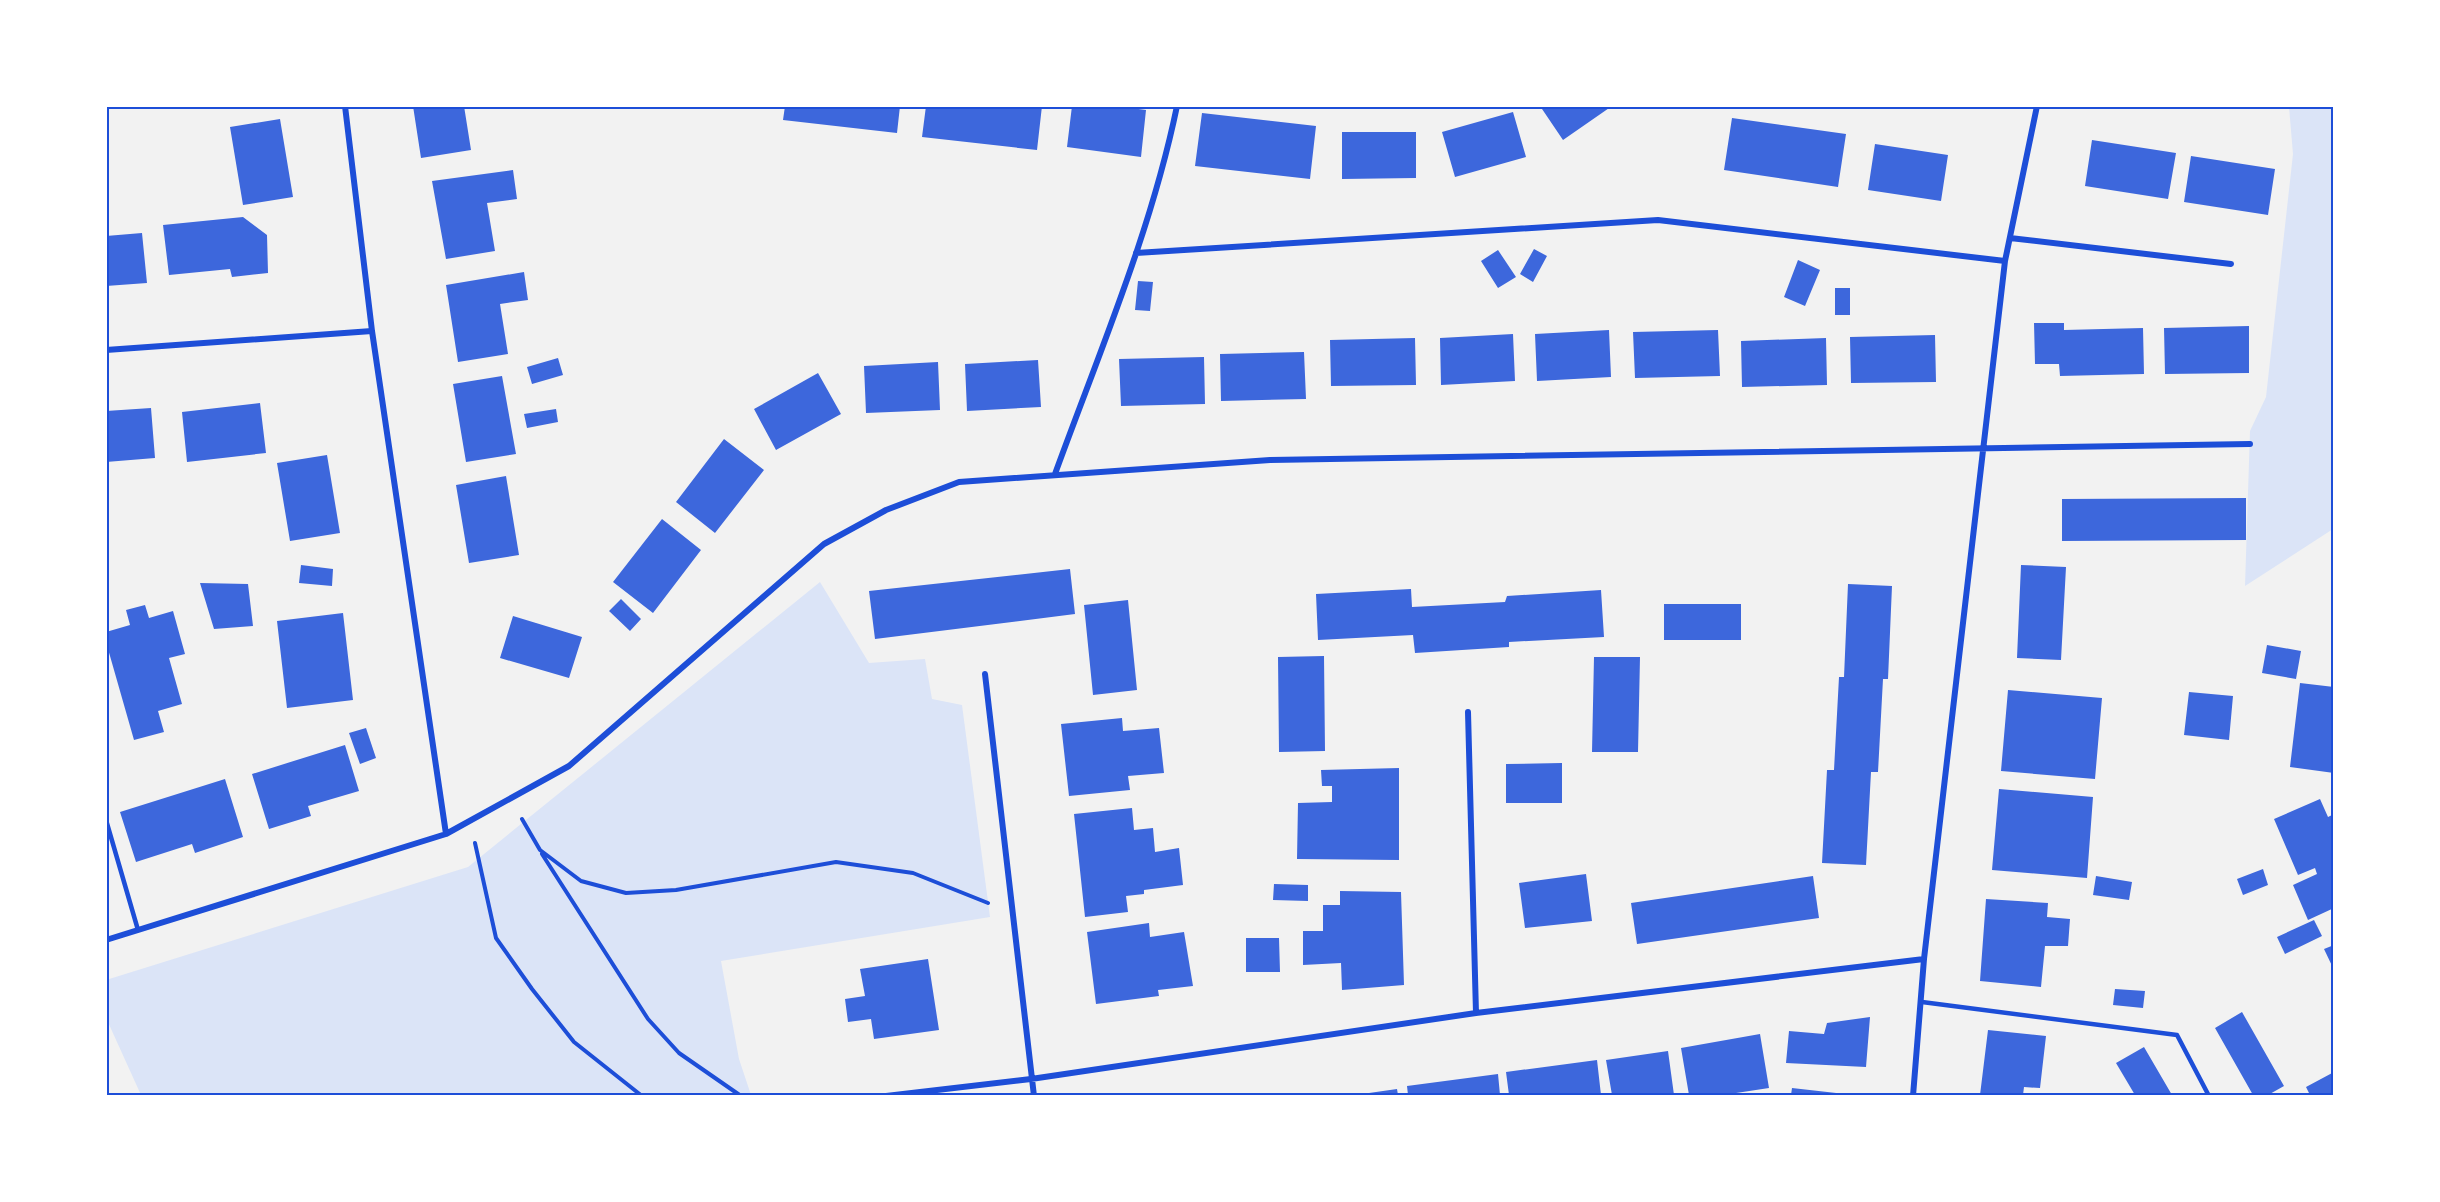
<svg xmlns="http://www.w3.org/2000/svg" width="2440" height="1202" font-family="Arial,sans-serif">
	<style>
		.green { fill: #dbe4f7 }
		.building { fill: #3d67dc }
		.lines { fill: none; stroke-linecap: round; stroke-linejoin: round }
		.path { stroke: #1d4ed8; stroke-width: 4 }
		.service { stroke: #1d4ed8; stroke-width: 4.5 }
		.minor { stroke: #1d4ed8; stroke-width: 6 }
		.neatline { fill: none; stroke: #1d4ed8; stroke-width: 2 }
	</style>
	<rect width="100%" height="100%" fill="#f2f2f2"/>
	<path class="green" d="M2289,107H2333V529L2245,586L2250,431L2266,397L2293,154Z
		M820,582L869,663L925,659L932,699L962,705L990,917L721,961L739,1059L751,1095H141L107,1020L106,980L468,867Z"/>
	<path class="building" d="M413,106H464L471,150L421,158Z
		M785,106H900L897,133L783,120Z
		M926,106H1042L1037,150L922,137Z
		M1072,106H1116L1146,110L1141,157L1067,147Z
		M1540,106H1612L1563,140Z
		M1513,112L1526,157L1455,177L1442,132Z
		M1202,113L1316,126L1310,179L1195,166Z
		M1732,118L1846,134L1838,187L1724,170Z
		M280,119L293,197L243,205L230,127Z
		M1342,132H1416V178L1342,179Z
		M2092,140L2176,153L2168,199L2085,186Z
		M1875,144L1948,155L1941,201L1868,190Z
		M2191,156L2275,169L2268,215L2184,202Z
		M513,170L517,199L487,203L495,251L446,259L432,181Z
		M243,217L267,235L268,273L232,277L230,269L169,275L163,225Z
		M142,233L147,283L106,286V236Z
		M1534,249L1547,256L1533,282L1520,274Z
		M1498,250L1516,277L1498,288L1481,261Z
		M1798,260L1820,270L1805,306L1784,297Z
		M524,272L528,300L500,304L508,354L458,362L446,285Z
		M1138,281L1153,282L1150,311L1135,310Z
		M1835,288H1850V315H1835Z
		M2034,323H2064V330L2143,328L2144,374L2060,376L2059,364H2035Z
		M2249,326V373L2165,374L2164,328Z
		M1609,330L1611,377L1537,381L1535,334Z
		M1718,330L1720,376L1635,378L1633,332Z
		M1513,334L1515,381L1441,385L1440,338Z
		M1935,335L1936,382L1851,383L1850,337Z
		M1415,338L1416,385L1331,386L1330,340Z
		M1826,338L1827,385L1742,387L1741,341Z
		M1304,352L1306,399L1221,401L1220,354Z
		M1204,357L1205,404L1121,406L1119,359Z
		M558,358L563,375L532,384L527,367Z
		M1038,360L1041,407L967,411L965,364Z
		M938,362L940,410L866,413L864,366Z
		M818,373L841,414L776,450L754,409Z
		M502,376L516,454L466,462L453,384Z
		M260,403L266,453L187,462L182,412Z
		M151,408L155,458L106,462V411Z
		M556,409L558,422L527,428L524,414Z
		M724,439L764,470L715,533L676,502Z
		M327,455L340,533L290,541L277,463Z
		M506,476L519,555L469,563L456,485Z
		M2246,498V540L2062,541V499Z
		M662,519L701,550L653,613L613,582Z
		M301,565L333,569L332,586L299,583Z
		M2021,565L2066,567L2061,660L2017,658Z
		M1070,569L1075,614L875,639L869,591Z
		M200,583L248,584L253,626L214,629Z
		M1848,584L1892,586L1888,679H1883L1878,772H1871L1866,865L1822,863L1827,770H1834L1839,677H1844Z
		M1411,589L1412,607L1505,602L1507,596L1601,590L1604,637L1509,642V647L1415,653L1413,635L1318,640L1316,594Z
		M621,599L641,619L630,631L609,611Z
		M1128,600L1137,690L1093,695L1084,605Z
		M1664,604H1741V640H1664Z
		M145,605L149,618L173,611L185,654L169,658L182,704L158,711L164,732L134,740L106,642V632L130,625L126,610Z
		M343,613L353,700L287,708L277,621Z
		M513,616L582,637L569,678L500,658Z
		M2267,645L2301,651L2296,679L2262,673Z
		M1324,656L1325,751L1279,752L1278,657Z
		M1594,657H1640L1638,752H1592Z
		M2300,683L2334,687V773L2290,767Z
		M2008,690L2102,698L2095,779L2001,771Z
		M2189,692L2233,696L2229,740L2184,735Z
		M1122,718L1123,731L1159,728L1164,773L1128,776L1130,790L1069,796L1061,724Z
		M366,728L376,758L360,764L349,733Z
		M345,745L359,791L308,806L311,816L269,829L252,774Z
		M1562,763V803H1506V764Z
		M1399,768V860L1297,859L1298,803L1332,802V786H1322L1321,770Z
		M225,779L243,837L195,853L192,844L136,862L120,812Z
		M1999,789L2093,797L2087,878L1992,870Z
		M2320,799L2328,817L2334,814V908L2308,920L2293,885L2317,874L2315,868L2298,875L2274,819Z
		M1132,808L1134,830L1153,828L1155,852L1179,848L1183,885L1144,890V894L1126,896L1128,912L1085,917L1074,814Z
		M2263,869L2268,885L2243,895L2237,879Z
		M1586,874L1592,921L1525,928L1519,883Z
		M1813,876L1819,918L1637,944L1631,903Z
		M2096,876L2132,882L2129,900L2093,895Z
		M1274,884L1308,885V901L1273,900Z
		M1340,891L1401,892L1404,985L1342,990L1341,963L1303,965V931H1323V905H1340Z
		M1986,899L2048,903L2047,917L2070,919L2068,946H2045L2041,987L1980,981Z
		M2314,920L2322,936L2285,954L2277,937Z
		M1149,923L1150,937L1184,932L1193,986L1158,990L1159,996L1096,1004L1087,932Z
		M1246,938H1279L1280,972H1246Z
		M2334,945V970L2324,949Z
		M928,959L939,1030L874,1039L871,1019L848,1022L845,999L865,996L860,969Z
		M2115,989L2145,991L2143,1008L2113,1005Z
		M2242,1012L2284,1086L2268,1095H2253L2215,1028Z
		M1870,1017L1866,1067L1786,1063L1789,1031L1824,1034L1827,1023Z
		M1988,1030L2046,1036L2040,1088L2024,1087L2023,1095H1980Z
		M1760,1034L1769,1088L1723,1095H1689L1681,1048Z
		M2144,1047L2172,1095H2135L2116,1063Z
		M1668,1051L1674,1095H1612L1606,1060Z
		M1597,1060L1601,1095H1509L1506,1072Z
		M2334,1072V1094L2310,1095L2306,1087Z
		M1498,1074L1500,1095H1408L1407,1086Z
		M1792,1088L1845,1094L1844,1095H1791Z
		M1397,1089L1398,1095H1362V1094Z"/>
	<g class="lines">
		<path class="path" d="M522,819L540,850L581,881L626,893L676,890L836,862L913,873L988,903
			M475,843L496,938L532,989L574,1042L642,1096
			M542,854L648,1019L679,1053L741,1096"/>
		<path class="service" d="M106,820L138,930
			M1922,1002L2177,1035L2209,1096"/>
		<path class="minor" d="M345,106L372,331L446,834
			M2010,238L2231,264
			M1136,253L1658,220L2005,261
			M106,350L372,331
			M1055,474C1099,353 1151,232 1177,106
			M985,674L1034,1096
			M1468,712L1476,1013
			M106,940L446,834L569,766L824,544L886,510L959,482L1270,460L2250,444
			M886,1096L1031,1079L1476,1013L1924,959
			M1913,1096L1924,959L2005,261L2037,106"/>
	</g>
	<rect width="2440" height="1202" fill="none" stroke="#ffffff" stroke-width="216"/>
	<rect x="108" y="108" width="2224" height="986" class="neatline"/>
</svg>
